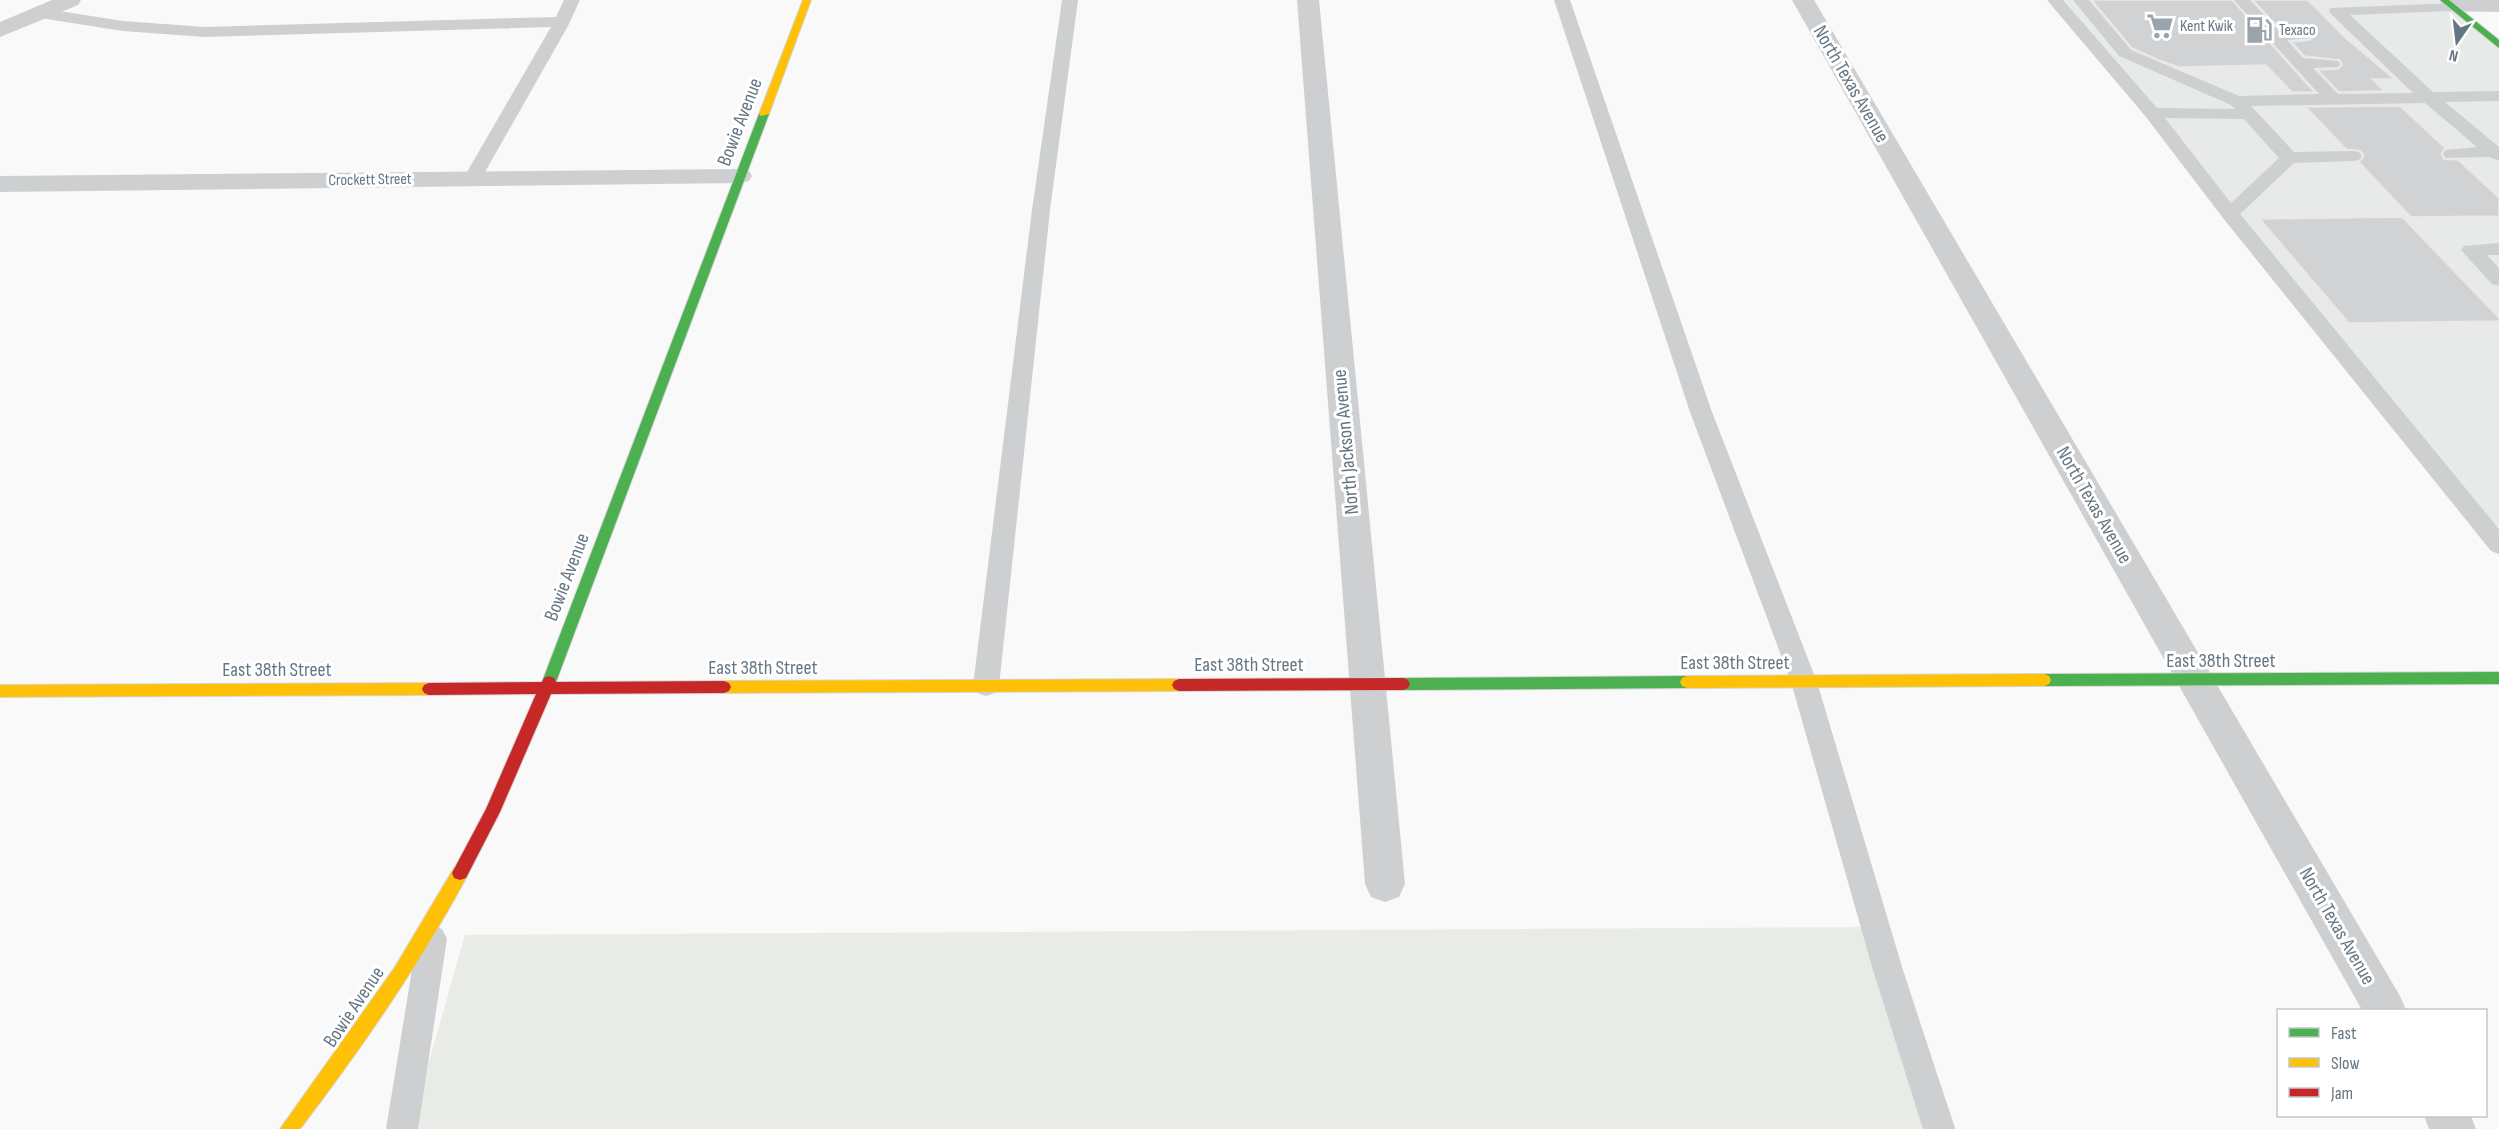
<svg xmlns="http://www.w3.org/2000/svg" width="2499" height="1129" font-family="'Sofia Sans Condensed',sans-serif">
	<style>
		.built { fill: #e8e9e9 }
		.green { fill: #e8ebe6 }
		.building { fill: #d0d2d3; stroke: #e8e8e8; stroke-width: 1.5 }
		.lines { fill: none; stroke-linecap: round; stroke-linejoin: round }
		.fast-casing { stroke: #d5d6d7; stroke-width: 2 }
		.slow-casing { stroke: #d5d6d7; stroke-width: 2 }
		.jam-casing { stroke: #d5d6d7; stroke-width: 2 }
		.lane { fill: #cecfd0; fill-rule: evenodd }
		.street { fill: #cecfd0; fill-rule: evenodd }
		.fast { fill: #4caf50; fill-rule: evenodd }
		.slow { fill: #ffc107; fill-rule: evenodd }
		.jam { fill: #c62828; fill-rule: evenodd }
		.labels { text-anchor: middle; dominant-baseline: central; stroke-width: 6; stroke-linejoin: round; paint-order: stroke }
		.far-poi-label { font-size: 16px; fill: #657683; stroke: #fff; text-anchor: start }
		.far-street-label { font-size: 16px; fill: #657683; stroke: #fff }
		.street-label { font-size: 20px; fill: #657683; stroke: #fff }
	</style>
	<rect width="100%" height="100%" fill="#f9f9f9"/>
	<path class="built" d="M2055,0H2444L2499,46V526H2488Z"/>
	<path class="green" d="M1887,927L1956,1129H410L465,935Z"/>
	<path class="building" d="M2092,0H2232L2314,92H2292L2266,65L2179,67L2159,60L2132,48Z
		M2253,0H2308L2342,35L2394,79H2372L2384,91L2339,92L2318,70L2338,69L2342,65L2340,60L2304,56L2292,42L2310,40L2314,36L2312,31L2279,28Z
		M2400,106L2445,148L2441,154L2444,159L2458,160L2499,198V216L2411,217L2359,162L2364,156L2361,151L2346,149L2306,107Z
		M2402,217L2499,318V321L2349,323L2260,219Z"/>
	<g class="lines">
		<defs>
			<path id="fast" d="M2440,0H2449L2499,40V48Z
				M764,111L769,114L556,682L554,686L549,688L544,686L542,682L759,114Z
				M2499,672V684L2044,686L2039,684L2037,680L2039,676L2044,674Z
				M1687,676L1692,678L1694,682L1692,686L1687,688L1403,690L1398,688L1396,684L1398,680L1403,678Z"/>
			<path id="slow" d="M803,0H811L769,114L761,116L759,114Z
				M2044,674L2049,676L2051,680L2049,684L2044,686L1687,688L1682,686L1680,682L1682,678L1687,676Z
				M1179,679L1184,681L1186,685L1184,689L1179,691L724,693L719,691L717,687L719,683L724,681Z
				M429,683L434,685L436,689L434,693L429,695L0,697V685Z
				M460,866L466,868L468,873L466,878C418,967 361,1049 300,1129H280L395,967L454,868Z"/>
			<path id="jam" d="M549,676L554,678L556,682L724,681L729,683L731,687L729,691L724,693L551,694L500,812L466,878L460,880L454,878L452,873L486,809L536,694L429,695L424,693L422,689L424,685L429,683L542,682L544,678Z
				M1403,678L1408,680L1410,684L1408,688L1403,690L1179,691L1174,689L1172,685L1174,681L1179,679Z"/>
		</defs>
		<use href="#fast" class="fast-casing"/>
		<use href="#slow" class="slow-casing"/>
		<use href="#jam" class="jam-casing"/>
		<path class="lane" d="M564,0H580L568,26L481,179L478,183H466L463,179L551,27L205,37L123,31L40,18L32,13L40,8L123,21L205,27L556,17Z
			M1062,0H1078L1050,210L999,686L995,693L986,696L977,693L973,686L1032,210Z
			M1554,0H1570L1712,412L1817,682L1903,970L1955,1129H1923L1873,970L1791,682L1690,412Z
			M2047,0H2063L2157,108L2235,109L2231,105L2119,56L2073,0H2089L2131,50L2239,96L2319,94L2234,0H2250L2278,30L2310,32L2312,35L2310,38L2287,40L2303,58L2338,61L2340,64L2338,67L2313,68L2338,94L2413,93L2331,14L2329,11L2331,8L2457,3L2459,6L2457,9L2451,11L2350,15L2433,92L2499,91V101L2445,102L2499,147V161L2489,157L2446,158L2443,154L2446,150L2477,147L2425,103L2251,106L2294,152L2353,151L2359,152L2362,156L2359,160L2353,161L2294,163L2240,214L2499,529V554L2491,551L2223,218L2146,117ZM2165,118L2244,119L2279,158L2231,203Z
			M2499,243V255H2487L2499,268V286L2492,284L2461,250L2464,246Z
			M432,925L442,929L447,939L418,1129H386L417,939L422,929Z"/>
		<path class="street" d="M52,0H81L78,5L0,37V22Z
			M1297,0H1319L1405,884L1399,897L1385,902L1371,897L1365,884Z
			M1792,0H1814L2400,996L2406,1010H2362Z
			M2449,0H2499V12L2443,11L2440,6L2443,1Z
			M740,169L749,171L752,176L749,181L740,183L0,192V176Z
			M2424,1116H2471L2476,1129H2429Z"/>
		<use href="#fast" class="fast"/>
		<use href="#slow" class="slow"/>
		<use href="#jam" class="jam"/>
	</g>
	<defs>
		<symbol id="supermarket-bare" viewBox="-9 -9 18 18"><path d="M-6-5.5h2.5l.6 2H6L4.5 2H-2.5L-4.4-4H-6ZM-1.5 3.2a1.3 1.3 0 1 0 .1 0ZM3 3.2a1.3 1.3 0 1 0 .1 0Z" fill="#99a4ac" stroke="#fff" stroke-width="2.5" paint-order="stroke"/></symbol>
		<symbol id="fuel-bare" viewBox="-9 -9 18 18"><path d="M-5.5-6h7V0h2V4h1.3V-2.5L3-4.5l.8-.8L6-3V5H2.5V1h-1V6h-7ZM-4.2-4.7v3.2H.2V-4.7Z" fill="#99a4ac" stroke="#fff" stroke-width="2.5" paint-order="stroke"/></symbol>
	</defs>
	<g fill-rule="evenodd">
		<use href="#supermarket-bare" x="2141" y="7" width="38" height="38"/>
		<use href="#fuel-bare" x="2240" y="11" width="38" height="38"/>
	</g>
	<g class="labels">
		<g class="far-poi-label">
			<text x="2180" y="26">Kent Kwik</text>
			<text x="2279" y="30">Texaco</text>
		</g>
		<g class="far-street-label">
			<text transform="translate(370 180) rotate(-1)">Crockett Street</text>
		</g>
		<g class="street-label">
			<text transform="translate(1851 84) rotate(60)">North Texas Avenue</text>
			<text transform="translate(740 122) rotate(-69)">Bowie Avenue</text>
			<text transform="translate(1346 442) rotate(-95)">North Jackson Avenue</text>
			<text transform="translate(2094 505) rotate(60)">North Texas Avenue</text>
			<text transform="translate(567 577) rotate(-69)">Bowie Avenue</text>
			<text x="2221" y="661">East 38th Street</text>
			<text x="1735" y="663">East 38th Street</text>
			<text x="1249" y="665">East 38th Street</text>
			<text x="763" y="668">East 38th Street</text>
			<text x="277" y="670">East 38th Street</text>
			<text transform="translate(2337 926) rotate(60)">North Texas Avenue</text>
			<text transform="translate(354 1007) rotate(-56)">Bowie Avenue</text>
		</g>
	</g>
	<rect x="2277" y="1009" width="210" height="108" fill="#ffffff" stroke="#c1c8cd" stroke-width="1.5"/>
	<rect x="2289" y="1028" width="30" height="9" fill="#4caf50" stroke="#c1c8cd" stroke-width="1.5"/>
	<text x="2331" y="1039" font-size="18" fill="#657683">Fast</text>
	<rect x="2289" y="1058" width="30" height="9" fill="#ffc107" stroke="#c1c8cd" stroke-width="1.5"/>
	<text x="2331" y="1069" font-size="18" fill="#657683">Slow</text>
	<rect x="2289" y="1088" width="30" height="9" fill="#c62828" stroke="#c1c8cd" stroke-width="1.5"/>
	<text x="2331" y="1099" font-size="18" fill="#657683">Jam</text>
	<g transform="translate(2457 42) rotate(194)" stroke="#ffffff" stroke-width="4.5" paint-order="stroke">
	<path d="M0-4.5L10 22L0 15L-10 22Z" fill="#657683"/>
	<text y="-9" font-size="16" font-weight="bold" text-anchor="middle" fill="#657683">N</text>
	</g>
</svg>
